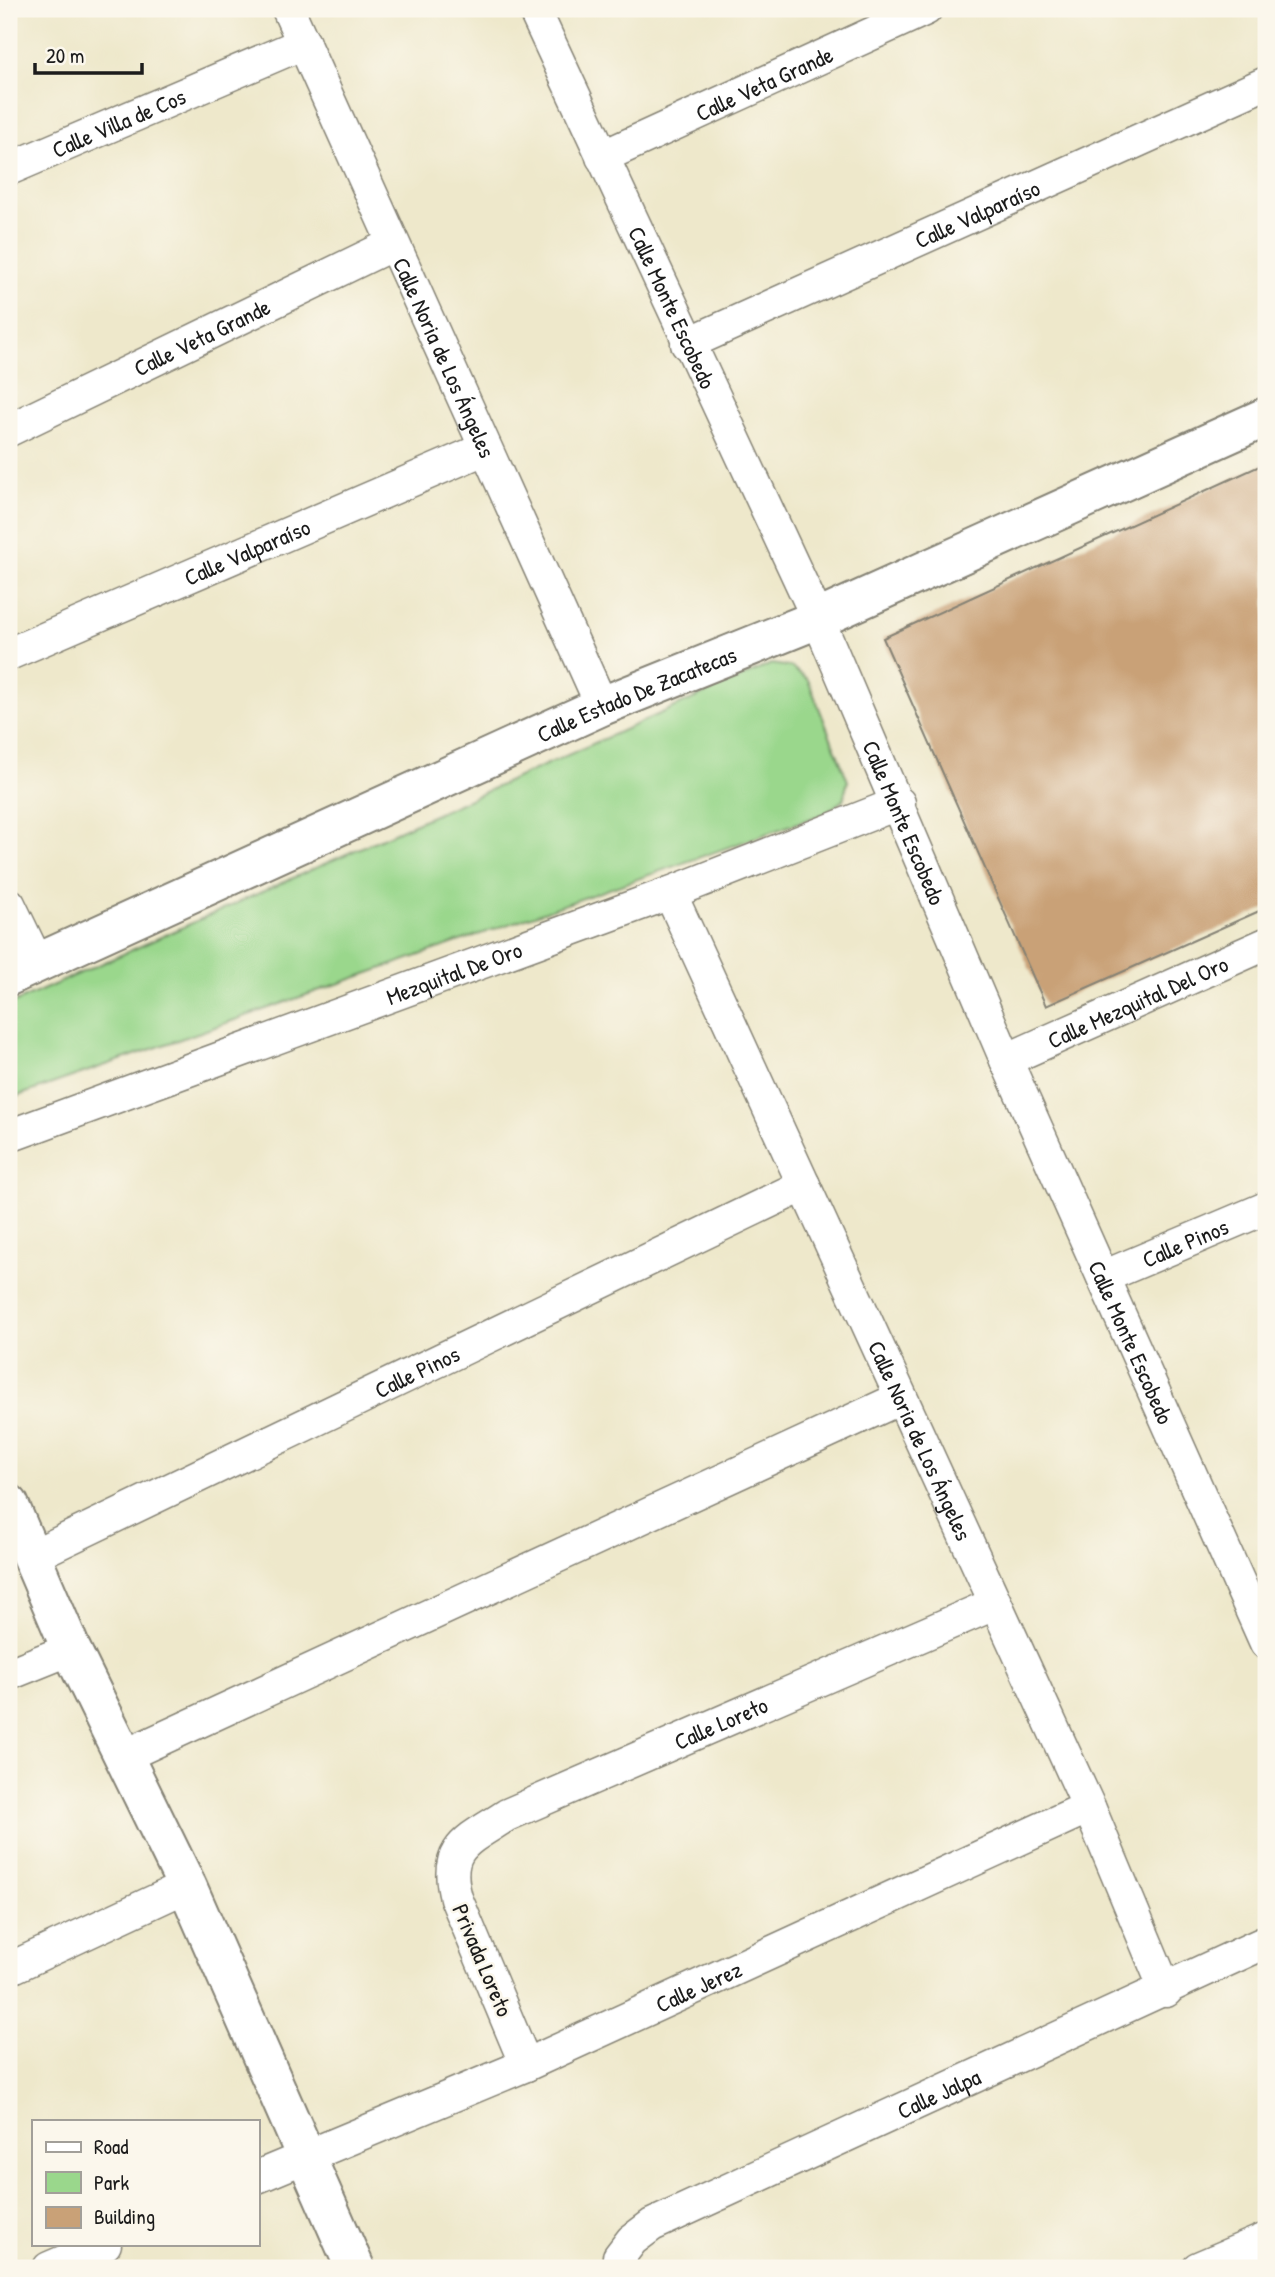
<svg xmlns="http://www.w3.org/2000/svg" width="1275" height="2277" font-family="'Patrick Hand',sans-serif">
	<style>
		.green { fill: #9ad78c; stroke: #5b7a54; stroke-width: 2 }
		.building { fill: #c9a177 }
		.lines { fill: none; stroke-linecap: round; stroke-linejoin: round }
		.street-casing { stroke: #858274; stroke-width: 35 }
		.secondary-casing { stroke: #858274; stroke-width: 42 }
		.street { stroke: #fff; stroke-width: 32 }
		.secondary { stroke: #fff; stroke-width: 38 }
		.labels { text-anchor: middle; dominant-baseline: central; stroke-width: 5; stroke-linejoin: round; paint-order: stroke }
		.street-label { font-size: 23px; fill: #1c1c1c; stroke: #fbf7ec }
	</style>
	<rect width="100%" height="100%" fill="#fbf7ec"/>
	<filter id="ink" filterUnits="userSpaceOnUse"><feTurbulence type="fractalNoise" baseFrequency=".0143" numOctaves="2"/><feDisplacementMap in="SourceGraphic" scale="14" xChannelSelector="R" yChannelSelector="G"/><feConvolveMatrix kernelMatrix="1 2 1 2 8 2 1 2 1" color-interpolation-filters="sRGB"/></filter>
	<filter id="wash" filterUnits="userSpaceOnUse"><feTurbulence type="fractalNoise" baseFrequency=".00686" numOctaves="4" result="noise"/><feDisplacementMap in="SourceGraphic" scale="28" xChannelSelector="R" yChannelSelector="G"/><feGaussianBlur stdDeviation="1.57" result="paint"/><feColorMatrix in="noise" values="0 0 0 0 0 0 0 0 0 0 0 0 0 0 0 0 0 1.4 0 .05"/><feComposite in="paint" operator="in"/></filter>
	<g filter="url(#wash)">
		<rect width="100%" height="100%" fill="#eee8cb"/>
		<path class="green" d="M771,664L791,667L808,680L848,781L843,800L826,813L9,1099V1005Z"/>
		<g id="blocks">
			<path class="building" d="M1266,463V908L1046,1006L883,638Z"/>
		</g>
	</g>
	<g filter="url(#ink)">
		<use href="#blocks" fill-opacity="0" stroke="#858274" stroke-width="2"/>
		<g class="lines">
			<defs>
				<g id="street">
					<path id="s1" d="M288,9L602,706"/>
					<path id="s2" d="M534,9L818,619L1006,1060L1266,1643"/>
					<path id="s3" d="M602,157L926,9"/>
					<path id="s4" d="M9,169L304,43"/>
					<path id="s5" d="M687,344L1266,83"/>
					<path id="s6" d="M9,430L393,244"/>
					<path id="s7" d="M9,654L484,449"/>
					<path id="s8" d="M670,893L1089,1807L1166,1991"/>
					<path d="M9,904L38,964"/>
					<path id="s9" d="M1006,1060L1266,944"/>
					<path id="s10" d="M9,1136L670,893L899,803"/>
					<path id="s11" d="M1103,1277L1266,1208"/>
					<path id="s12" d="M30,1557L804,1185"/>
					<path d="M9,1674L71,1649"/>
					<path d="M124,1756L901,1398"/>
					<path d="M9,1969L187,1886"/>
					<path id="s13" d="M526,2065L456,1898C442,1847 469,1840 507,1815L994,1604"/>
					<path id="s14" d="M257,2177L526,2065L1089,1807"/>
					<path d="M49,2268L105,2244"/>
					<path id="s15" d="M621,2268L619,2257L632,2240L652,2225L1266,1942"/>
					<path d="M1198,2268L1266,2239"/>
				</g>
				<g id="secondary">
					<path id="s16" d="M9,976L602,706L818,619L1266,417"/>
					<path d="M9,1504L71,1649L187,1886L355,2268"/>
				</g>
			</defs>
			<use href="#street" class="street-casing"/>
			<use href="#secondary" class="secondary-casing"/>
			<use href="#street" class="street"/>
			<use href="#secondary" class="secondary"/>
		</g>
	</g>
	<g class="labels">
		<g class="street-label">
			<text stroke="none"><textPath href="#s3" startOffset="178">Calle Veta Grande</textPath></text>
			<text stroke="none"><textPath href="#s4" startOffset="119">Calle Villa de Cos</textPath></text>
			<text stroke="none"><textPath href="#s5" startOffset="318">Calle Valparaíso</textPath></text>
			<text stroke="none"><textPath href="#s2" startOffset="329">Calle Monte Escobedo</textPath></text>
			<text stroke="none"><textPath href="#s6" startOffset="214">Calle Veta Grande</textPath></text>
			<text stroke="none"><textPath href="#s1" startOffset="382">Calle Noria de Los Ángeles</textPath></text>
			<text stroke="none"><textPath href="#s7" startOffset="259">Calle Valparaíso</textPath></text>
			<text stroke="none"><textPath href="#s16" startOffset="688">Calle Estado De Zacatecas</textPath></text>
			<text stroke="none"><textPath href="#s2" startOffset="894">Calle Monte Escobedo</textPath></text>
			<text stroke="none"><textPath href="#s10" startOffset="474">Mezquital De Oro</textPath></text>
			<text stroke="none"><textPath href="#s9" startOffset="144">Calle Mezquital Del Oro</textPath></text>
			<text stroke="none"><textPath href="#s11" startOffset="89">Calle Pinos</textPath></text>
			<text stroke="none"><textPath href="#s2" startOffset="1461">Calle Monte Escobedo</textPath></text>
			<text stroke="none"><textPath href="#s12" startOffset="429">Calle Pinos</textPath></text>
			<text stroke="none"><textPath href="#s8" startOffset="602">Calle Noria de Los Ángeles</textPath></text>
			<text stroke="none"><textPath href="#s13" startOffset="523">Calle Loreto</textPath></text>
			<text transform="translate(483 1960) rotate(67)">Privada Loreto</text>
			<text stroke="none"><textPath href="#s14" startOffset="481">Calle Jerez</textPath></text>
			<text stroke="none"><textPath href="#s15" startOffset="373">Calle Jalpa</textPath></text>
		</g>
	</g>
	<rect width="1275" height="2277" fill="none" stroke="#fbf7ec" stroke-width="35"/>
	<rect x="32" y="2120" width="228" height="126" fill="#fbf7ec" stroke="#a29f99" stroke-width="2"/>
	<rect x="46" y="2142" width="35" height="10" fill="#ffffff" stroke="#a29f99" stroke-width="2"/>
	<text x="94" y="2154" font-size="21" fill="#1c1c1c">Road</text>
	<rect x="46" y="2172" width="35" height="21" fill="#9ad78c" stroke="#a29f99" stroke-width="2"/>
	<text x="94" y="2190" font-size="21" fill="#1c1c1c">Park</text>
	<rect x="46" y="2207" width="35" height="21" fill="#c9a177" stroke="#a29f99" stroke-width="2"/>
	<text x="94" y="2224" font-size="21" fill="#1c1c1c">Building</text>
	<path d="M35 63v10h107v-10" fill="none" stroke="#1c1c1c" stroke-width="3.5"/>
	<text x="46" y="63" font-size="21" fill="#1c1c1c" stroke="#fbf7ec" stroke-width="5" paint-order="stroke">20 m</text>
</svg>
